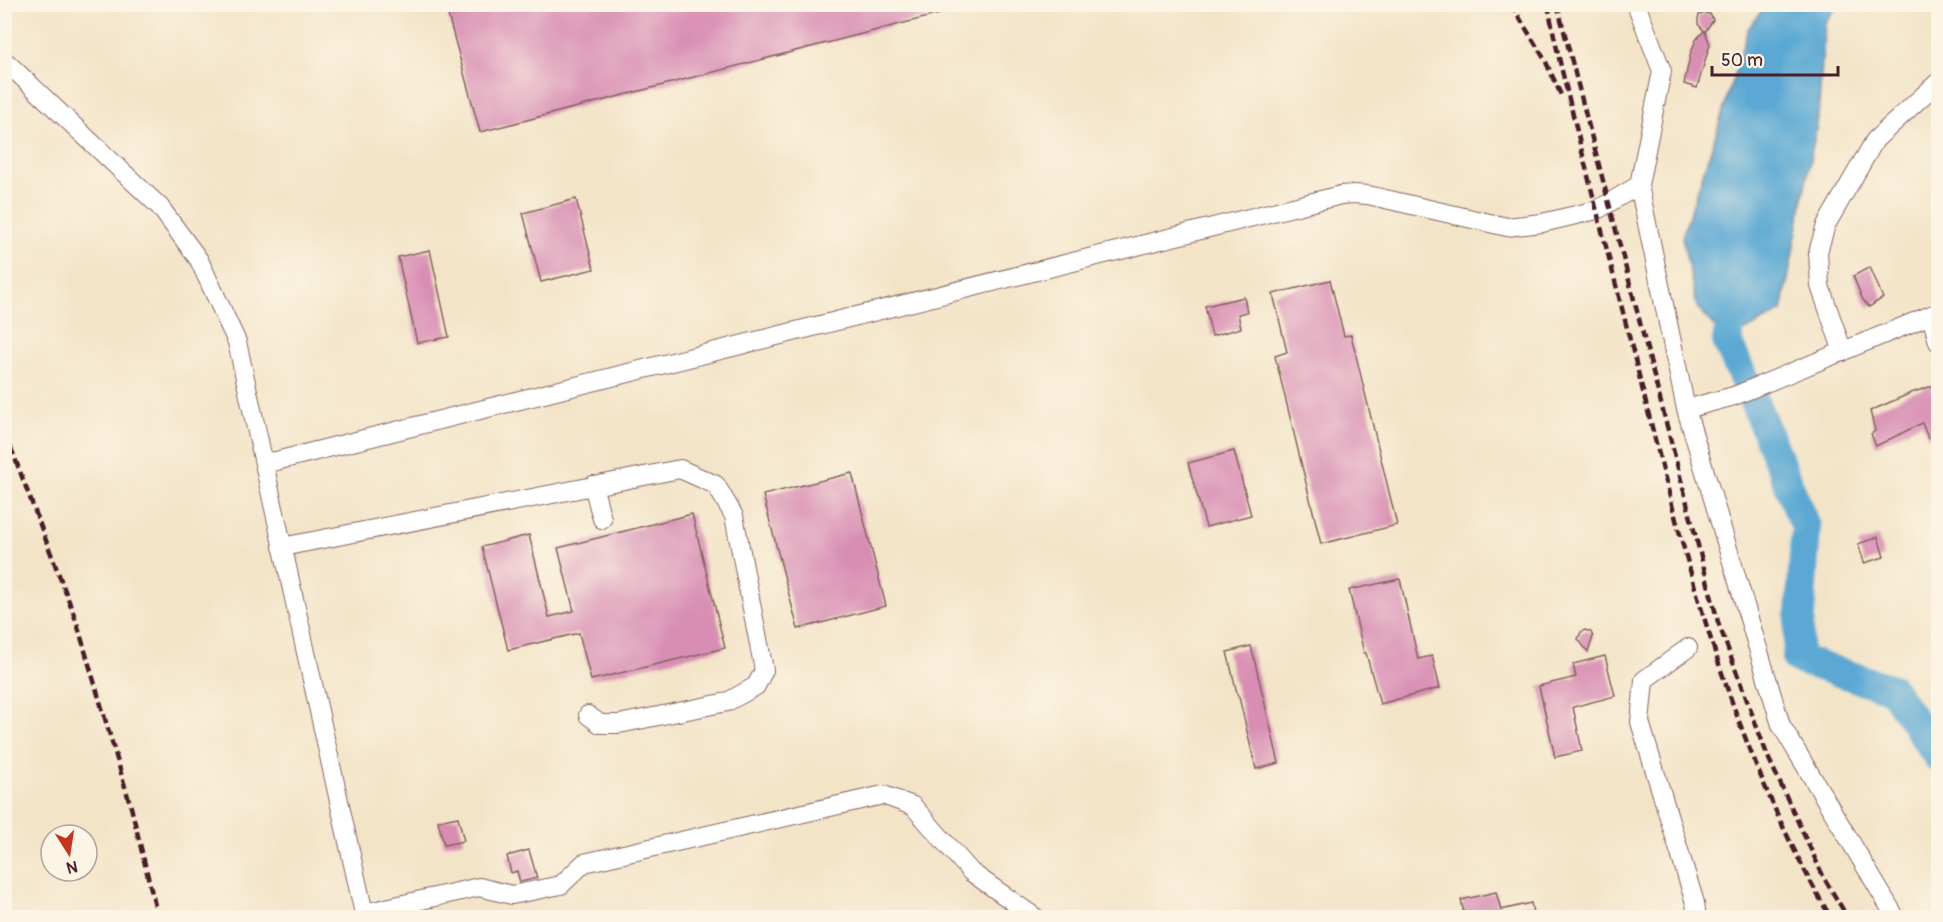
<svg xmlns="http://www.w3.org/2000/svg" width="1943" height="922" font-family="Pangolin,sans-serif">
	<style>
		.water { fill: #5aa8d3; stroke: #52647f; stroke-width: 1.5 }
		.lines { fill: none; stroke-linecap: round; stroke-linejoin: round }
		.river { stroke: #5aa8d3; stroke-width: 30 }
		.building { fill: #d88eb3 }
		.minor-casing { stroke: #856462; stroke-width: 20 }
		.minor { stroke: #fff; stroke-width: 18 }
		.rail { stroke: #4a1f2b; stroke-width: 4.5; stroke-dasharray: 9 4.5; stroke-linecap: butt }
	</style>
	<rect width="100%" height="100%" fill="#fcf5e5"/>
	<filter id="ink" filterUnits="userSpaceOnUse"><feTurbulence type="fractalNoise" baseFrequency=".0167" numOctaves="2"/><feDisplacementMap in="SourceGraphic" scale="12" xChannelSelector="R" yChannelSelector="G"/><feConvolveMatrix kernelMatrix="1 2 1 2 8 2 1 2 1" color-interpolation-filters="sRGB"/></filter>
	<filter id="wash" filterUnits="userSpaceOnUse"><feTurbulence type="fractalNoise" baseFrequency=".008" numOctaves="4" result="noise"/><feDisplacementMap in="SourceGraphic" scale="24" xChannelSelector="R" yChannelSelector="G"/><feGaussianBlur stdDeviation="1.35" result="paint"/><feColorMatrix in="noise" values="0 0 0 0 0 0 0 0 0 0 0 0 0 0 0 0 0 1.4 0 .05"/><feComposite in="paint" operator="in"/></filter>
	<g filter="url(#wash)">
		<rect width="100%" height="100%" fill="#f3e4c8"/>
		<path class="water" d="M1766,5H1838L1825,22L1818,118L1782,311L1727,341L1697,307L1682,237L1717,131L1748,29Z"/>
		<g class="lines">
			<path class="river" d="M1735,301L1727,341L1755,404L1806,527L1797,659L1892,689L1938,757"/>
		</g>
		<g id="blocks">
			<path class="building" d="M445,4H959V9L480,132Z
				M1705,13L1710,14L1713,20L1705,32L1710,44L1697,88L1684,84L1691,52L1696,40L1704,31L1698,24V19L1699,15Z
				M576,199L594,269L541,282L523,213Z
				M430,250L449,337L417,343L398,257Z
				M1870,267L1883,298L1869,307L1863,300L1853,276Z
				M1330,280L1344,336L1351,335L1397,525L1321,544L1275,356L1287,352L1273,294Z
				M1244,297L1247,312L1238,314L1241,328L1212,336L1205,306Z
				M1932,386L1938,407V435L1928,438L1922,423L1876,446L1871,434L1875,431L1870,411L1911,393Z
				M1234,451L1251,515L1206,527L1188,463Z
				M852,473L886,606L798,629L763,495Z
				M692,514L725,648L591,680L579,633L508,650L482,547L529,535L549,617L574,611L558,548Z
				M1878,537L1884,557L1864,563L1858,544Z
				M1400,579L1418,659L1432,656L1440,688L1380,704L1366,653H1364L1349,590Z
				M1585,630L1591,632L1593,637L1588,652L1578,639L1581,632Z
				M1251,646L1279,763L1256,769L1239,697H1238L1227,652Z
				M1605,656L1615,696L1573,707L1582,751L1555,757L1539,686L1576,677L1573,664Z
				M458,817L464,841L444,845L438,821Z
				M529,850L537,878L520,882L517,871L511,873L507,856Z
				M1496,892L1501,910L1531,903L1534,918H1465L1461,900Z"/>
		</g>
	</g>
	<g filter="url(#ink)">
		<use href="#blocks" fill-opacity="0" stroke="#856462" stroke-width="1.5"/>
		<g class="lines">
			<defs>
				<path id="minor" d="M1636,4L1662,71L1639,185L1686,409L1781,725L1896,918
					M4,60L160,207L199,260L237,342L365,918
					M1931,315L1938,342
					M1843,352L1820,286L1818,252L1826,225L1875,140L1938,82
					M1686,409L1734,396L1931,315L1938,313
					M264,464L1341,195L1354,194L1368,195L1507,227L1542,223L1597,210L1639,185
					M593,485L602,519
					M282,547L680,469L716,485L734,516L764,670L756,686L727,702L619,724H600L588,715
					M1688,648L1644,680L1640,722L1695,903L1697,918
					M364,913L479,887L512,895L561,885L584,863L883,795L913,806L971,872L1036,918"/>
			</defs>
			<use href="#minor" class="minor-casing"/>
			<use href="#minor" class="minor"/>
			<path class="rail" d="M1511,4L1545,60L1562,97
				M1548,4C1555,46 1566,86 1576,127C1592,194 1610,261 1627,328C1678,529 1724,736 1831,918
				M1557,4L1718,622L1768,757L1824,878L1848,918
				M4,435L13,453L76,620L131,807L158,918"/>
		</g>
	</g>
	<rect width="1943" height="922" fill="none" stroke="#fcf5e5" stroke-width="24"/>
	<g transform="translate(69 853) rotate(168)"><circle r="28" fill="#fcf5e5" stroke="#b59f9b" stroke-width="1.5"/>
	<path d="M0-4.5L10 22L0 15L-10 22Z" fill="#c8321e"/>
	<text y="-9" font-size="16" font-weight="bold" text-anchor="middle" fill="#4a1f2b">N</text>
	</g>
	<path d="M1712 66v9h126v-9" fill="none" stroke="#4a1f2b" stroke-width="3"/>
	<text x="1721" y="66" font-size="18" fill="#4a1f2b" stroke="#fcf5e5" stroke-width="4.5" paint-order="stroke">50 m</text>
</svg>
